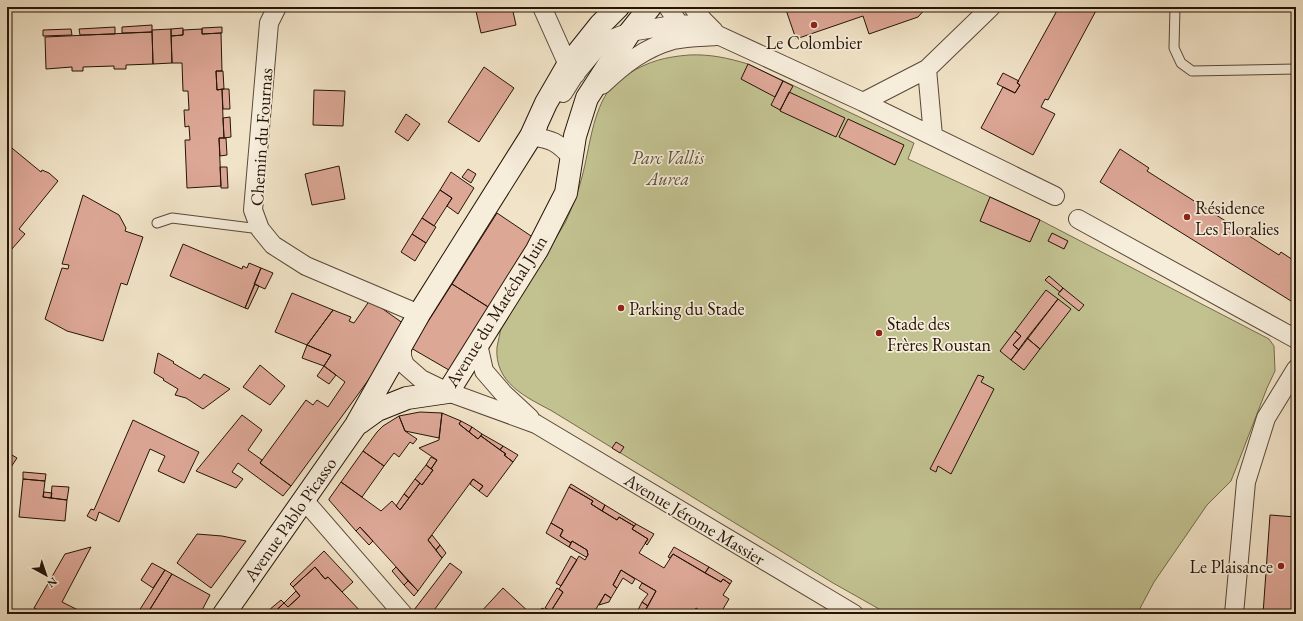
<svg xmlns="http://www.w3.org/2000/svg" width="1303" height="621" font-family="'EB Garamond',serif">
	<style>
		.green { fill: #c2c190; stroke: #746a4c }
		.building { fill: #dda796; stroke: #261407 }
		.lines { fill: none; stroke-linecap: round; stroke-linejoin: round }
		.service-casing { stroke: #594837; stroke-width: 11 }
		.minor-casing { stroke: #594837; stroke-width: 20 }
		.secondary-casing { stroke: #261407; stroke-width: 24 }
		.service { stroke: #f6eddb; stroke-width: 9 }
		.minor { stroke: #f6eddb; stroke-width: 18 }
		.secondary { stroke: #f6eddb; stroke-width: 22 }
		.poi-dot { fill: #8f2418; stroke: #f6eddb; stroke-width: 1.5 }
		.labels { text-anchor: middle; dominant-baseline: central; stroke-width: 3.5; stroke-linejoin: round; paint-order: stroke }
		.poi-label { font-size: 18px; fill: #261407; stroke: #f6eddb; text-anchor: start }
		.street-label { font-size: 18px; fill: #261407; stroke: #f6eddb }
		.park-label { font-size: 18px; font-style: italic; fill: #5d5137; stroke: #f6eddb }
	</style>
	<rect width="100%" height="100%" fill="#f1e3c7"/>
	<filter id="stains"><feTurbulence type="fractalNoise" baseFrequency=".005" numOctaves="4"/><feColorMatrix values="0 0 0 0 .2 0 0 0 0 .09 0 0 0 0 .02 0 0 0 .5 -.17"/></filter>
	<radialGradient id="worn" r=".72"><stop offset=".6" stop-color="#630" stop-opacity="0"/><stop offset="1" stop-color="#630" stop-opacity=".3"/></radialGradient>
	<path class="green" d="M689,55C710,54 728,58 748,64L914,143L908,159L1040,220L1269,339L1274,346L1275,371L1267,388L1231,481L1207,505L1154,582L1137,614H888L833,583L552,411C526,397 494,383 497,347C498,341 500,334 501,328L565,223C572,208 578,193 582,177C590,147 592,112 611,87C616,81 622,77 628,74C649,61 665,57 689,55Z"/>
	<path class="building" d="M475,7H512L516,25L481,33Z
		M785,7H927L918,17L869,34L863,16L796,39Z
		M1059,7H1098L1048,100L1045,99L1041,107L1055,114L1033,155L981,128L1003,87L1015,93L1020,85L1017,83Z
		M152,25V32L122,33V27Z
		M115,27V34L80,35L79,29Z
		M222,27V33L202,34V28Z
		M183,28V35L171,36V29Z
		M71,29L72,35L43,36V30Z
		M171,29L172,63L153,64L152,30Z
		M202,29V34L221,33L222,71H216L217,90L222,89L223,118L224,138H219L221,186L187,188L185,140H190L189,126L185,127L184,110H189L188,91H183L182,63H172L171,36L183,35V30Z
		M152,32L153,64L126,65V69H114V66L83,67V71H72V67L46,69L45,37Z
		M748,64L783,81L775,97L741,79Z
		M484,67L514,88L479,142L448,122Z
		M216,71H223L224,89L217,90Z
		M1003,73L1019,81L1017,83L1020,85L1015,93L997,84Z
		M783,81L793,86L780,110L771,105Z
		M222,89H229L230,109H223Z
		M314,90L345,91L343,126L313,125Z
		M789,92L845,118L836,137L780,111Z
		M406,114L420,124L408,141L395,132Z
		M230,117L231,137L224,138L223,118Z
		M848,119L904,145L895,165L839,137Z
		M219,138H226L227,155L220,156Z
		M7,144L41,172L42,170L49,173L58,181L19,229L25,234L11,250L7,245Z
		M1120,149L1149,168L1147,171L1279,255L1281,252L1296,262V293L1291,301L1100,182Z
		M339,166L345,199L312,205L305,174Z
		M220,167H227L228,188H221Z
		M468,169L476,174L471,183L462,177Z
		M451,172L474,188L458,214L447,206L452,198L440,190Z
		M440,190L452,198L434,226L422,218Z
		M83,195L119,215L126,228L125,231L143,237L127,285L121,283L103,341L67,331L45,319L62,268L68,269L69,265L62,264Z
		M990,197L1040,220L1030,242L980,221Z
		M497,213L537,240L493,310L452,284Z
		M422,218L436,227L426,243L412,234Z
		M1052,233L1068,241L1064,249L1048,241Z
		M412,234L426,243L415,261L401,252Z
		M183,244L242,269L243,266L247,268L249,263L261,268L245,308L170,276Z
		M261,268L273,273L265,289L254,284Z
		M1049,276L1063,288L1060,292L1045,280Z
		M255,284L259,286L248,309L245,308Z
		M452,284L493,310L454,373L411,348Z
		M1063,288L1084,305L1079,311L1058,294Z
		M1046,290L1058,299L1019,350L1013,345L1021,336L1015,331Z
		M292,293L333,310L307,345L275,332Z
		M1058,299L1071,309L1040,349L1027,338Z
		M370,300L407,326L359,393L291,486L260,463L306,400L313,405L317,400L328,407L345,382L324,366L331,355L307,345L333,310L351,317L349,321L354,323Z
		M1015,331L1021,336L1013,345L1019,350L1011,360L1000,351Z
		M1027,338L1040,349L1024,370L1011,360Z
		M307,345L331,355L324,366L302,358Z
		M158,353L174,362L173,363L200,379L204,374L230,389L203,409L186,398L175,395L178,389L163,380L164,379L154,373Z
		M260,365L285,386L270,405L243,387Z
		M324,366L336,375L329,384L317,376Z
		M978,375L984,377L981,382L994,389L951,474L938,466L936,472L930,469Z
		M420,412L442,413L439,438L405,431L399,416Z
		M442,413L461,421L459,424L478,439L481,436L506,454L504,455L513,462L487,497L479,491L483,486L473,479L428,540L442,558L418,591L360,527L356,531L329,500V499L341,482L381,511L392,501L400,510L420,483L422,485L433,470L431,469L437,460L419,448L439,440Z
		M242,415L262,430L248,450L262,460L260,463L291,486L283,496L238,463L232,472L243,479L236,488L196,471Z
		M399,416L405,431L417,439L413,444L410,442L399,457L394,453L384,466L363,451L377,432L383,426Z
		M133,420L199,452L184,483L158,471L165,456L150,449L119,522L99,512L96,521L87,516L91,509L94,510Z
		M461,421L472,427L469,432L459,424Z
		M472,427L482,434L478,439L469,432Z
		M482,434L503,446L500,450L481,436Z
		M616,442L624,447L620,453L612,448Z
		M503,446L518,455L513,462L504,455L506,454L500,450Z
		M363,451L384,466L362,497L341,482Z
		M7,452L17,458L7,473Z
		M431,457L437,460L431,469L426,465Z
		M426,465L433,470L422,485L415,479Z
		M23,472L46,474L45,481L23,479Z
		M23,479L45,481L43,497L67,500L65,521L19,517Z
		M415,479L420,483L409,498L404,494Z
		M473,479L483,486L479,491L470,484Z
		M571,484L605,505L602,511L591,504L593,501L569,487Z
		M52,486L69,487L67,500L51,498Z
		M569,487L593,501L591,504L617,520L619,517L634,526L632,529L648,539L639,553L664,568L673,554L721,582L723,579L730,584L723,595L729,599L723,609L724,610L722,614H705L696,608L693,613L695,614H643L656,591L621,570L613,585L617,588L611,598L605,594L593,614H558L551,611L563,592L559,589L579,556L585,560L588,555L587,550L572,541L571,543L560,536L563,530L551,523Z
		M44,492L52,493L51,498L43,497Z
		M404,494L409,498L400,510L396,506Z
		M605,505L636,524L634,526L619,517L617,520L602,511Z
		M1270,515L1296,517V614H1263Z
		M551,523L563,530L560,536L571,543L569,547L546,533Z
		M636,524L654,534L647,545L645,543L648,539L632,529Z
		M360,527L373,541L369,545L356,531Z
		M197,534L222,536L246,541L211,588L177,563Z
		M432,535L440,545L436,550L428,540Z
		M572,541L587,550L588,555L586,557L569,547Z
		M440,545L446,553L442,558L436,550Z
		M91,547L62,602L86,614H46L34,608L65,554Z
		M674,547L709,567L705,573L673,554L670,558L668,557Z
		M324,551L353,582L342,592L328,577L325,579L315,567L293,587L290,584Z
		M571,556L577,560L561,586L556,583Z
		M152,563L165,570L153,588L141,580Z
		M450,563L462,572L432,613L427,610L424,614H419L414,610Z
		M315,567L325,579L328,577L363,614H273L284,603L288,607L300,596L293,587Z
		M396,567L408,581L404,585L392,571Z
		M709,567L732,581L730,584L723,579L721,582L705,573Z
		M165,570L172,574L147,614H137Z
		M621,570L635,579L632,584L623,578L617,588L613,585Z
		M172,574L210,595L200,614H147Z
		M408,581L418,591L414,596L404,585Z
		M642,583L656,591L648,606L642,602L648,594L639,588Z
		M503,588L531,614H479Z
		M557,588L563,592L551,611L545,608Z
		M296,591L300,596L288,607L284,603Z
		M605,594L611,598L609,602L599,605Z
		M281,600L284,603L272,614L269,610Z
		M642,602L648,606L643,614H636Z
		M542,608L554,614H537Z"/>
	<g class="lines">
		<defs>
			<path id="service" d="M1175,7L1174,48L1181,63L1192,71L1296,69
				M157,223L172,218L260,229"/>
			<path id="minor" d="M277,7L269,23L253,210L260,229L273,245L306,266L419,314
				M542,7L568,65L576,74
				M668,7L679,24L686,31
				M693,7L703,20L714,31
				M927,69L933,136
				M602,85C623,65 644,48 673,40C687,37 702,37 716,36
				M563,93L575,74L601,43L630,32L679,24L696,25L863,102L1055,196
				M863,102L927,69L991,7
				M538,126L531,136C552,140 557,141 572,158
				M1078,219L1296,339
				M402,343V357L405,365L421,379L448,392L536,424L854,614
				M478,344L484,371L503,393L530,418
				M304,500L403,614
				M1234,614L1246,482L1266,418L1296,369"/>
			<path id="secondary" d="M359,423L377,410L407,398L448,392L537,250L566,193L575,136L587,98L630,32L650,7
				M224,614L356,425L419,314L531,136L546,103L568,65L600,25L618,7"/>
		</defs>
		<use href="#service" class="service-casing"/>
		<use href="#minor" class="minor-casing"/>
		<use href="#secondary" class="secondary-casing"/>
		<use href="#service" class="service"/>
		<use href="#minor" class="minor"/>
		<use href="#secondary" class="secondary"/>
	</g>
	<g class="poi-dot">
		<circle cx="814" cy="25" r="4"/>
		<circle cx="1187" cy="217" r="4"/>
		<circle cx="621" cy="308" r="4"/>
		<circle cx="879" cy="333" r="4"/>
		<circle cx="1281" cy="566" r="4"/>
	</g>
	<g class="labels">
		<g class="poi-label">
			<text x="814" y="42" text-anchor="middle">Le Colombier</text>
			<text x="1195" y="207">Résidence<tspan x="1195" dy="21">Les Floralies</tspan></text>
			<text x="629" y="308">Parking du Stade</text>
			<text x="887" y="323">Stade des<tspan x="887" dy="21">Frères Roustan</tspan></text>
			<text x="1273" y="566" text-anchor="end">Le Plaisance</text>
		</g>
		<g class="street-label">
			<text transform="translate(261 137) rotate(-86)">Chemin du Fournas</text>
			<text transform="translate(496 311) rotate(-58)">Avenue du Maréchal Juin</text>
			<text transform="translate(290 519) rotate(-55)">Avenue Pablo Picasso</text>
			<text transform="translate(695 519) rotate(31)">Avenue Jérome Massier</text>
		</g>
		<g class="park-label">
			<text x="668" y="157">Parc Vallis<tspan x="668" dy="21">Aurea</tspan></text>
		</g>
	</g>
	<rect width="1303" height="621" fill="none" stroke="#f1e3c7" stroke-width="24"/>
	<rect x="8" y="8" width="1287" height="605" fill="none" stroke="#261407" stroke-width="2"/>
	<rect x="12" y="12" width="1279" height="597" fill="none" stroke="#261407"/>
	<g transform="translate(46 575) rotate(140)" stroke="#f6eddb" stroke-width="3" paint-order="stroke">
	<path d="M0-3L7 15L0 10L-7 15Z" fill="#261407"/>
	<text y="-6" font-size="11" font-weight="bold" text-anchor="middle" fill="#261407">N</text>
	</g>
	<rect width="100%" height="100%" filter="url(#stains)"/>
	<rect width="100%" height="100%" fill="url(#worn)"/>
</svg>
